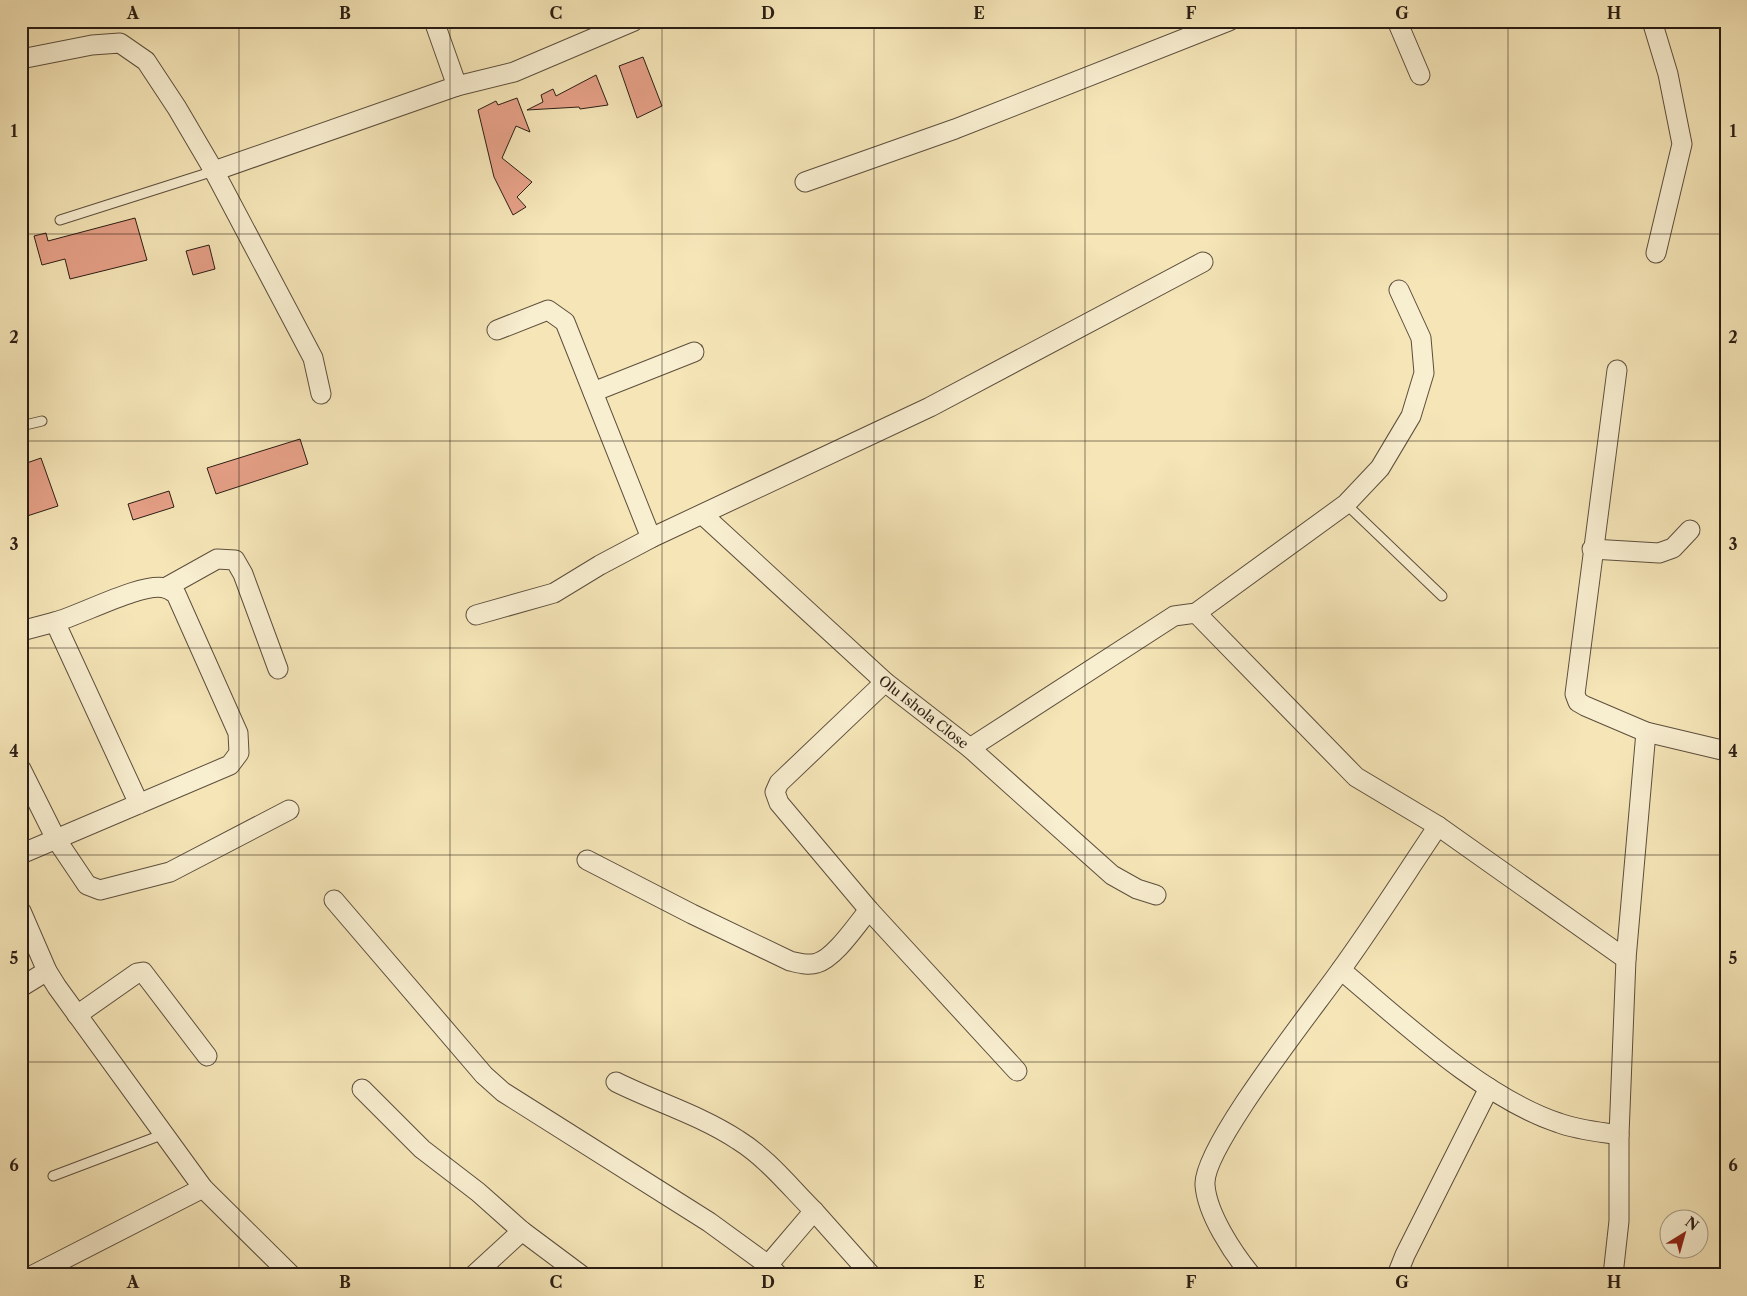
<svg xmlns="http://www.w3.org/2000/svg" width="1747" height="1296" font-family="'Libre Caslon Text',serif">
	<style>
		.building { fill: #e6a087; stroke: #2a1d14 }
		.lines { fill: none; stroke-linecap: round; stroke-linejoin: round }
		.lane-casing { stroke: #5d4f3d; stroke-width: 11 }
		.street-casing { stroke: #5d4f3d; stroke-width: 21 }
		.lane { stroke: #f8eed0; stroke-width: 9 }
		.street { stroke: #f8eed0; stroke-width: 19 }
		.grid { fill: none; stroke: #2a1d14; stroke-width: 1; stroke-opacity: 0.55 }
		.labels { text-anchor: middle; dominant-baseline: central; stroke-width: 5; stroke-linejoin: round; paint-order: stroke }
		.street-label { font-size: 14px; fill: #2a1d14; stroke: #f8eed0 }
		.neatline { fill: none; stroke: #2a1d14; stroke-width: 2 }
		.grid-label { font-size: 16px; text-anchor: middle; font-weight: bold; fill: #2a1d14 }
	</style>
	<rect width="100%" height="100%" fill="#f5e5b7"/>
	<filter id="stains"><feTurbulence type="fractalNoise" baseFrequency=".004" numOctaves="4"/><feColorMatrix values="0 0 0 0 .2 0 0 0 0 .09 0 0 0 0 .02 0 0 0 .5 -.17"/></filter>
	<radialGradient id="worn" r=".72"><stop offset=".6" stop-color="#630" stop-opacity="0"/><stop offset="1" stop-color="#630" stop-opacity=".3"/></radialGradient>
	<path class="building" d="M643,57L662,106L637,118L619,66Z
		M596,75L608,105L580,109L579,107L527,110L543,102L541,95L553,89L556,96Z
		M517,98L530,132L516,126L502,158L532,182L517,197L526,207L513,215L494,177L478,110L496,101L498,105Z
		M135,218L147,260L70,279L65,259L42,265L34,236L46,233L48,241Z
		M209,245L215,269L193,275L186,251Z
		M300,439L308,464L216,494L207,468Z
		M41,458L58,506L21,518V465Z
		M169,491L174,507L133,520L128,504Z"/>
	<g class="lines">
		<defs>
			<path id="lane" d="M60,220L214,171
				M21,426L42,421
				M1346,504L1442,596
				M53,1176L164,1134"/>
			<g id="street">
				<path d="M434,21L457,86L514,72L634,21"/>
				<path d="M1397,21L1420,75"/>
				<path d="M1652,21L1668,74L1682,144L1656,253"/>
				<path d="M21,59L92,45L120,43L146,61L177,108L214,171L313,358L321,394"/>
				<path d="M214,171L457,86"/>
				<path d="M805,182L955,129L1229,21"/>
				<path d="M497,330L548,310L565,322L651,538"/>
				<path d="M1617,370L1575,694L1578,702L1585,706L1646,732L1726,751"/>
				<path d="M593,392L694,352"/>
				<path id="s1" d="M703,515L885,682L970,748L1112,875L1137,889L1156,895"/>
				<path d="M1592,549L1659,553L1673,548L1690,530"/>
				<path d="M165,588L217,559L235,560L243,574L278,669"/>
				<path d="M1196,613L1356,777L1438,826L1626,959"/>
				<path d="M476,615L554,593L600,565L651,538L930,407L1203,262"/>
				<path d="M21,631L55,622"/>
				<path d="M885,682L779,783L775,792L779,803L869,910L1017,1071"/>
				<path d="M970,748L1174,616L1196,613L1346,504L1380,468L1411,416L1424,373L1421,338L1399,290"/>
				<path d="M21,769L56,839L87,885L100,890L170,872L289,810"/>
				<path d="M21,854L230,765L239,753L238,733L176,594C173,592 169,589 165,588C142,582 81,615 55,622L139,804"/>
				<path d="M587,860L692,914L790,961C799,963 808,966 817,963C835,958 857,924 869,910"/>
				<path d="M334,900L484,1075L503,1092L709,1222L768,1265L778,1275"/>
				<path d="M21,911L47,971L57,987L203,1188L291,1275"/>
				<path d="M1341,970C1403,1022 1483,1098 1559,1123C1578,1130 1600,1132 1619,1135"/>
				<path d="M21,987L47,971"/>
				<path d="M77,1015L137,973L143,972L207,1056"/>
				<path d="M616,1082C656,1102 700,1115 738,1140C767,1158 790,1187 814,1211L768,1265"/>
				<path d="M362,1089L422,1149L478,1192L522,1231L581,1275"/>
				<path d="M814,1211L871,1275"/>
				<path d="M33,1275L203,1188"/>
				<path d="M474,1275L522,1231"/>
				<path d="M1251,1275C1233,1253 1207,1214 1205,1185C1202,1148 1314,1008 1340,971C1374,924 1405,875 1438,826"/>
				<path d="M1397,1275L1405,1255L1489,1088"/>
				<path d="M1613,1275L1619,1221V1135L1626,959L1646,732"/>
			</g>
		</defs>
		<use href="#lane" class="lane-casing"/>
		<use href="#street" class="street-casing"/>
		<use href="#lane" class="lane"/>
		<use href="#street" class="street"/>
	</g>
	<path class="grid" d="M239,21V1275M450,21V1275M662,21V1275M874,21V1275M1085,21V1275M1296,21V1275M1508,21V1275M21,234H1726M21,441H1726M21,648H1726M21,855H1726M21,1062H1726"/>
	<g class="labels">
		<g class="street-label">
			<text stroke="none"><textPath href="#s1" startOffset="296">Olu Ishola Close</textPath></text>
		</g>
	</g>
	<rect width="1747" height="1296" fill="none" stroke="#f5e5b7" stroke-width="55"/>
	<g transform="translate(1684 1234) rotate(37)"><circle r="24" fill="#f8eed0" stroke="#a69a85"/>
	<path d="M0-4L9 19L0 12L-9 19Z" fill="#8f2418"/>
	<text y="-8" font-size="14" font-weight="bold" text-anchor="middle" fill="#2a1d14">N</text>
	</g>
	<rect x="28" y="28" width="1692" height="1240" class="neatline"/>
	<g class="grid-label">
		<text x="133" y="19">A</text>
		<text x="345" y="19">B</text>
		<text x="556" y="19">C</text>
		<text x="768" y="19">D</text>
		<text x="979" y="19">E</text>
		<text x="1191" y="19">F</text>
		<text x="1402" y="19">G</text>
		<text x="1614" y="19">H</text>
		<text x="14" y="137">1</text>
		<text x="1733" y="137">1</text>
		<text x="14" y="343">2</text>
		<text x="1733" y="343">2</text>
		<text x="14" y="550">3</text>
		<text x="1733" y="550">3</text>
		<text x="14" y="757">4</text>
		<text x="1733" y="757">4</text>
		<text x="14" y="964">5</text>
		<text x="1733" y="964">5</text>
		<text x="14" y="1171">6</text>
		<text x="1733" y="1171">6</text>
		<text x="133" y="1288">A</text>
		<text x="345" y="1288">B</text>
		<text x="556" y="1288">C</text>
		<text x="768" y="1288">D</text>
		<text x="979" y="1288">E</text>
		<text x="1191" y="1288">F</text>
		<text x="1402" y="1288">G</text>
		<text x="1614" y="1288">H</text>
	</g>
	<rect width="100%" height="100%" filter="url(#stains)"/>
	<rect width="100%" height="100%" fill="url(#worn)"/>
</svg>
